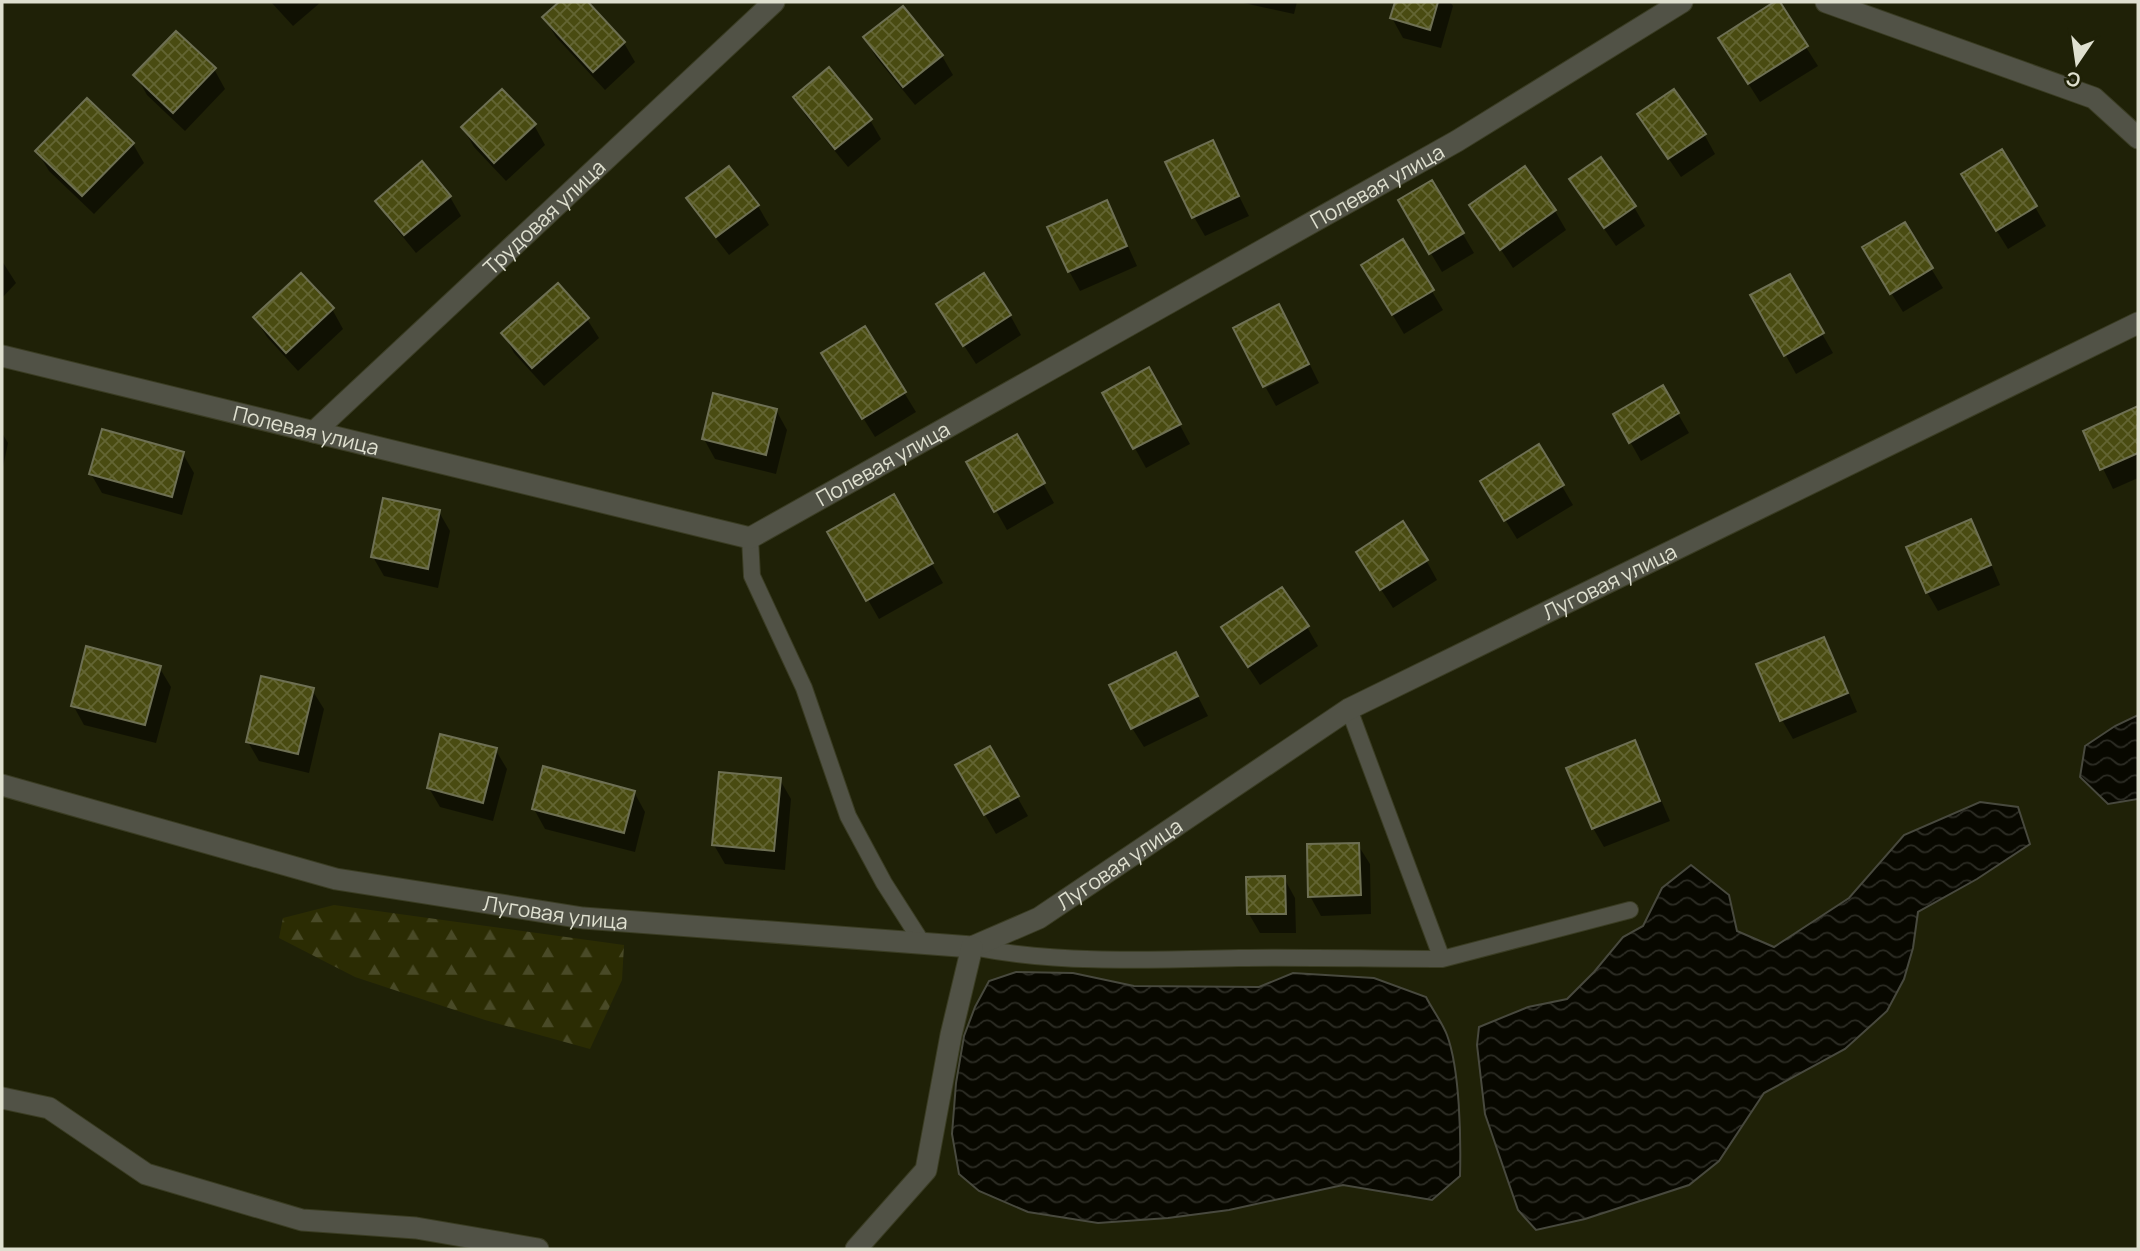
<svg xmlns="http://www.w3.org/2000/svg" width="2140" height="1251" font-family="Manrope,sans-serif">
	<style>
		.forest { fill: url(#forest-firs) }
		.water { fill: url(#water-waves); stroke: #48493e; stroke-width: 2 }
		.shadow { fill: #0007 }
		.building { fill: url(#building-cross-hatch); stroke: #6e7054; stroke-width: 2 }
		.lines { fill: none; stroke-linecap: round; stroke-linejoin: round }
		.lane-casing { stroke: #3a3c23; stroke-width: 18 }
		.street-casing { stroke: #3a3c23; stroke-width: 23 }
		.lane { stroke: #515246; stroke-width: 16 }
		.street { stroke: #515246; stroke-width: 21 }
		.labels { text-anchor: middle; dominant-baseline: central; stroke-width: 7; stroke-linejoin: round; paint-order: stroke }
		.street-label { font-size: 21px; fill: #dfe0d0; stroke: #1f2107 }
	</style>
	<defs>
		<pattern id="forest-firs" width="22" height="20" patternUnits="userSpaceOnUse" patternTransform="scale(1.75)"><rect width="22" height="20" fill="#2b2c03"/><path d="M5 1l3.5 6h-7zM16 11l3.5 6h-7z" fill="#494a27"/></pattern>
		<pattern id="water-waves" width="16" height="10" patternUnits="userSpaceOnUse" patternTransform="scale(1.75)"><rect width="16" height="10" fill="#080800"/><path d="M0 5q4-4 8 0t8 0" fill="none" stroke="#2c2c24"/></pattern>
		<pattern id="building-cross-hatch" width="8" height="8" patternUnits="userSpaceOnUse" patternTransform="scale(1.75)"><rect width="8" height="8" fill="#494b11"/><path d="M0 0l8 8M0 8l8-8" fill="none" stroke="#636533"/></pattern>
	</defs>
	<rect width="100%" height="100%" fill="#1f2107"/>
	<path class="forest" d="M334,905L624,945L622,980L590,1049L485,1020L355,977L279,938L283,918Z"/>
	<path class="water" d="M2138,715V799L2108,804L2080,777L2085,746L2115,726Z
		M1980,802L2018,807L2030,844L1977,879L1918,912L1913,948L1904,979L1887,1011L1845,1049L1764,1093L1719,1161L1689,1185L1585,1219L1536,1230L1518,1210L1485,1114L1477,1045L1479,1027L1528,1007L1567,999L1594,972L1623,937L1643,926L1662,888L1691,865L1729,895L1737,931L1774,947L1849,898L1904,835Z
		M1016,972L1073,973L1134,986L1259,987L1293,973L1374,978L1426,997C1432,1009 1442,1022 1447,1035C1460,1070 1461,1139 1460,1176L1432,1200L1343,1185L1229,1210L1168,1218L1098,1223L1028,1212L979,1191L959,1174L952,1134L956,1083L964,1036L975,1007L989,981Z"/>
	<path class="shadow" d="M271,2H321L293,26Z
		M562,2H586L624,43L635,62L605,90L556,37L544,17Z
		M1239,2H1297L1294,14Z
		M1397,2H1450L1453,6L1441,48L1403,38L1392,18Z
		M1777,2L1818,66L1760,102L1720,39Z
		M903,8L942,56L953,75L915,105L876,57L865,38Z
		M214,69L225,89L185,131L147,95L136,75Z
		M795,97L870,120L881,139L848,167L806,116Z
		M1639,115L1704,134L1715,154L1681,177Z
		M534,125L545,145L506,181L474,147L463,128Z
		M1212,142L1249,216L1205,236L1194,217Z
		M133,144L144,163L94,214L49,171L37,151Z
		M1432,182L1474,253L1442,272L1400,201Z
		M1974,194L2035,207L2046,226L2008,249Z
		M450,197L461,216L416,253L389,220L377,201Z
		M1583,198L1634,207L1645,226L1616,246Z
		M689,199L758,206L769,225L729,255L700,218Z
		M1106,202L1117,222L1137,266L1080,291L1069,271Z
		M1472,206L1555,211L1566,230L1513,268Z
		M1904,224L1943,288L1903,312L1875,267Z
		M1402,241L1443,310L1404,334L1374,284Z
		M2,261L16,283L2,298Z
		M1789,276L1833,353L1796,374L1753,296Z
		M332,309L343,329L298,371L267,337L255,318Z
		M1010,315L1021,335L976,364L950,324Z
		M587,319L599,338L544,386L514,353L503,333Z
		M865,329L916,412L875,437L835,373Z
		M1310,365L1319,383L1276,406L1266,388Z
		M1160,388L1190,444L1146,468L1104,393Z
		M1663,388L1689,433L1641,461L1615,415Z
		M2138,408V478L2113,489L2085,432Z
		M776,410L787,430L776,474L715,459L704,439Z
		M2,433L8,443L2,472Z
		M1016,436L1054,503L1007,530L969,463Z
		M1539,447L1573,505L1517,539L1493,500Z
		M183,454L194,473L182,515L102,493L91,474Z
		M893,496L943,583L879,619L829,532Z
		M439,512L450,531L438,588L384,576L373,557Z
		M1970,521L1981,540L2000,585L1938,611L1927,592Z
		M1426,560L1437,580L1393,608L1369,571Z
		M1307,627L1318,646L1260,685L1235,647Z
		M1823,639L1834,658L1857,712L1793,739L1782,720Z
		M1176,654L1208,716L1144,747L1132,728Z
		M159,667L171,687L156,743L84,725L73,705Z
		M312,690L324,709L309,773L259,761L248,742Z
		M1634,743L1645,762L1670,821L1604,847L1593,828Z
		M989,748L1028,816L996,834L957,766Z
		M495,749L507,769L493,821L440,807L429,788Z
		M780,780L791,799L785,870L725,864L714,845Z
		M634,792L645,812L635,852L545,829L534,809Z
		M1358,845L1370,864L1371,914L1321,916L1310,896Z
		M1284,878L1295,898L1296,933H1260L1249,914Z"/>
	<path class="building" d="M559,2H588L625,42L593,72L542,17Z
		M1395,2H1438L1430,30L1390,18Z
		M1774,2H1780L1808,46L1748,84L1718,38Z
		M903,6L943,55L903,87L863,37Z
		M176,31L216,68L173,113L133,75Z
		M829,67L872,119L835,149L793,97Z
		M502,89L536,124L494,163L461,127Z
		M1674,89L1706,134L1668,159L1637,114Z
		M87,98L134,143L82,196L35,151Z
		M1213,140L1239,196L1192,218L1165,162Z
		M2002,149L2037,206L1996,231L1961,174Z
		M1601,157L1636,206L1604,228L1569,179Z
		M422,161L451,196L404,235L375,201Z
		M729,166L759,205L716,237L686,198Z
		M1525,166L1556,210L1500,250L1469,205Z
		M1432,180L1464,233L1429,254L1398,200Z
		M1107,200L1127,246L1068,272L1047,227Z
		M1905,222L1933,268L1890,294L1862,247Z
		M1403,239L1434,290L1392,315L1361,265Z
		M301,273L334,308L286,353L253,317Z
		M984,273L1011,315L963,346L936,304Z
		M1790,274L1824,333L1784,356L1750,295Z
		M558,283L589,318L532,368L501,333Z
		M1279,304L1309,364L1263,387L1233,328Z
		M865,326L906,392L862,419L821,353Z
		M1149,367L1181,424L1133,449L1102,393Z
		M1663,385L1679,413L1629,443L1613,414Z
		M713,393L777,409L766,455L702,439Z
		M2138,406V453L2100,470L2083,431Z
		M102,429L184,452L172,497L89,474Z
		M1017,434L1045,483L994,512L966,462Z
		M1539,444L1564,485L1504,521L1480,481Z
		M894,494L933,563L866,601L827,532Z
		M383,498L440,510L428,569L371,557Z
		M1971,519L1991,565L1926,593L1906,547Z
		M1403,521L1428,560L1380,590L1356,552Z
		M1282,587L1309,626L1248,667L1221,627Z
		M1824,637L1848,693L1780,721L1756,664Z
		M86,646L161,666L145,725L71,706Z
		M1176,652L1198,696L1131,729L1109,685Z
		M261,676L314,688L298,754L246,742Z
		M440,734L497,748L483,803L427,788Z
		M1635,740L1660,801L1592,829L1566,768Z
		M990,746L1019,796L984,815L955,765Z
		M543,766L635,791L624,833L532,809Z
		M719,772L781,778L774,851L712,845Z
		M1359,843L1361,895L1308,897L1307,844Z
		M1285,876L1286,914H1247L1246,877Z"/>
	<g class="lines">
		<defs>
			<path id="lane" d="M750,538L752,576L804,688L848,816L884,883L923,944
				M1349,709L1442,959L1630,910
				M972,947C1058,964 1151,960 1239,958C1306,957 1374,959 1442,959"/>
			<g id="street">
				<path d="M1826,2L2094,98L2138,138"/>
				<path id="s1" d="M2,356L750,538L1457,141L1682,2"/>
				<path id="s2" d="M314,432L774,2"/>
				<path id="s3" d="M2,785L336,879L583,918L972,947L1039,918L1349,709L2138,323"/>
				<path d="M2,1098L49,1108L146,1174L302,1220L416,1228L538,1249"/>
				<path d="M856,1249L926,1170L951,1035L972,947"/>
			</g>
		</defs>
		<use href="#lane" class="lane-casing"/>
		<use href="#street" class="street-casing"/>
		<use href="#lane" class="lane"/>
		<use href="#street" class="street"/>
	</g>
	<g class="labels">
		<g class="street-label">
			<text stroke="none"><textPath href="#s1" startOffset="1489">Полевая улица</textPath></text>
			<text stroke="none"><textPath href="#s2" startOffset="315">Трудовая улица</textPath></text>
			<text stroke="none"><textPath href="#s1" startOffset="313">Полевая улица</textPath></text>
			<text stroke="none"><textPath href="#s1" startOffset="922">Полевая улица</textPath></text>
			<text stroke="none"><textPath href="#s3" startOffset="1724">Луговая улица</textPath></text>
			<text stroke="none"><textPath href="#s3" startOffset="1157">Луговая улица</textPath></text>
			<text stroke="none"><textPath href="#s3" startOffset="569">Луговая улица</textPath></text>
		</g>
	</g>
	<rect width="2140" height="1251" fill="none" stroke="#dfe0d0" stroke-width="7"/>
	<g transform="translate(2077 63) rotate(193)" stroke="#1f2107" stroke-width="5" paint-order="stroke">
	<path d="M0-5L12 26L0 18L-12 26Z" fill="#dfe0d0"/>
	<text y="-10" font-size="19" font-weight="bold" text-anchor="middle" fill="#dfe0d0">С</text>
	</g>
</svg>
